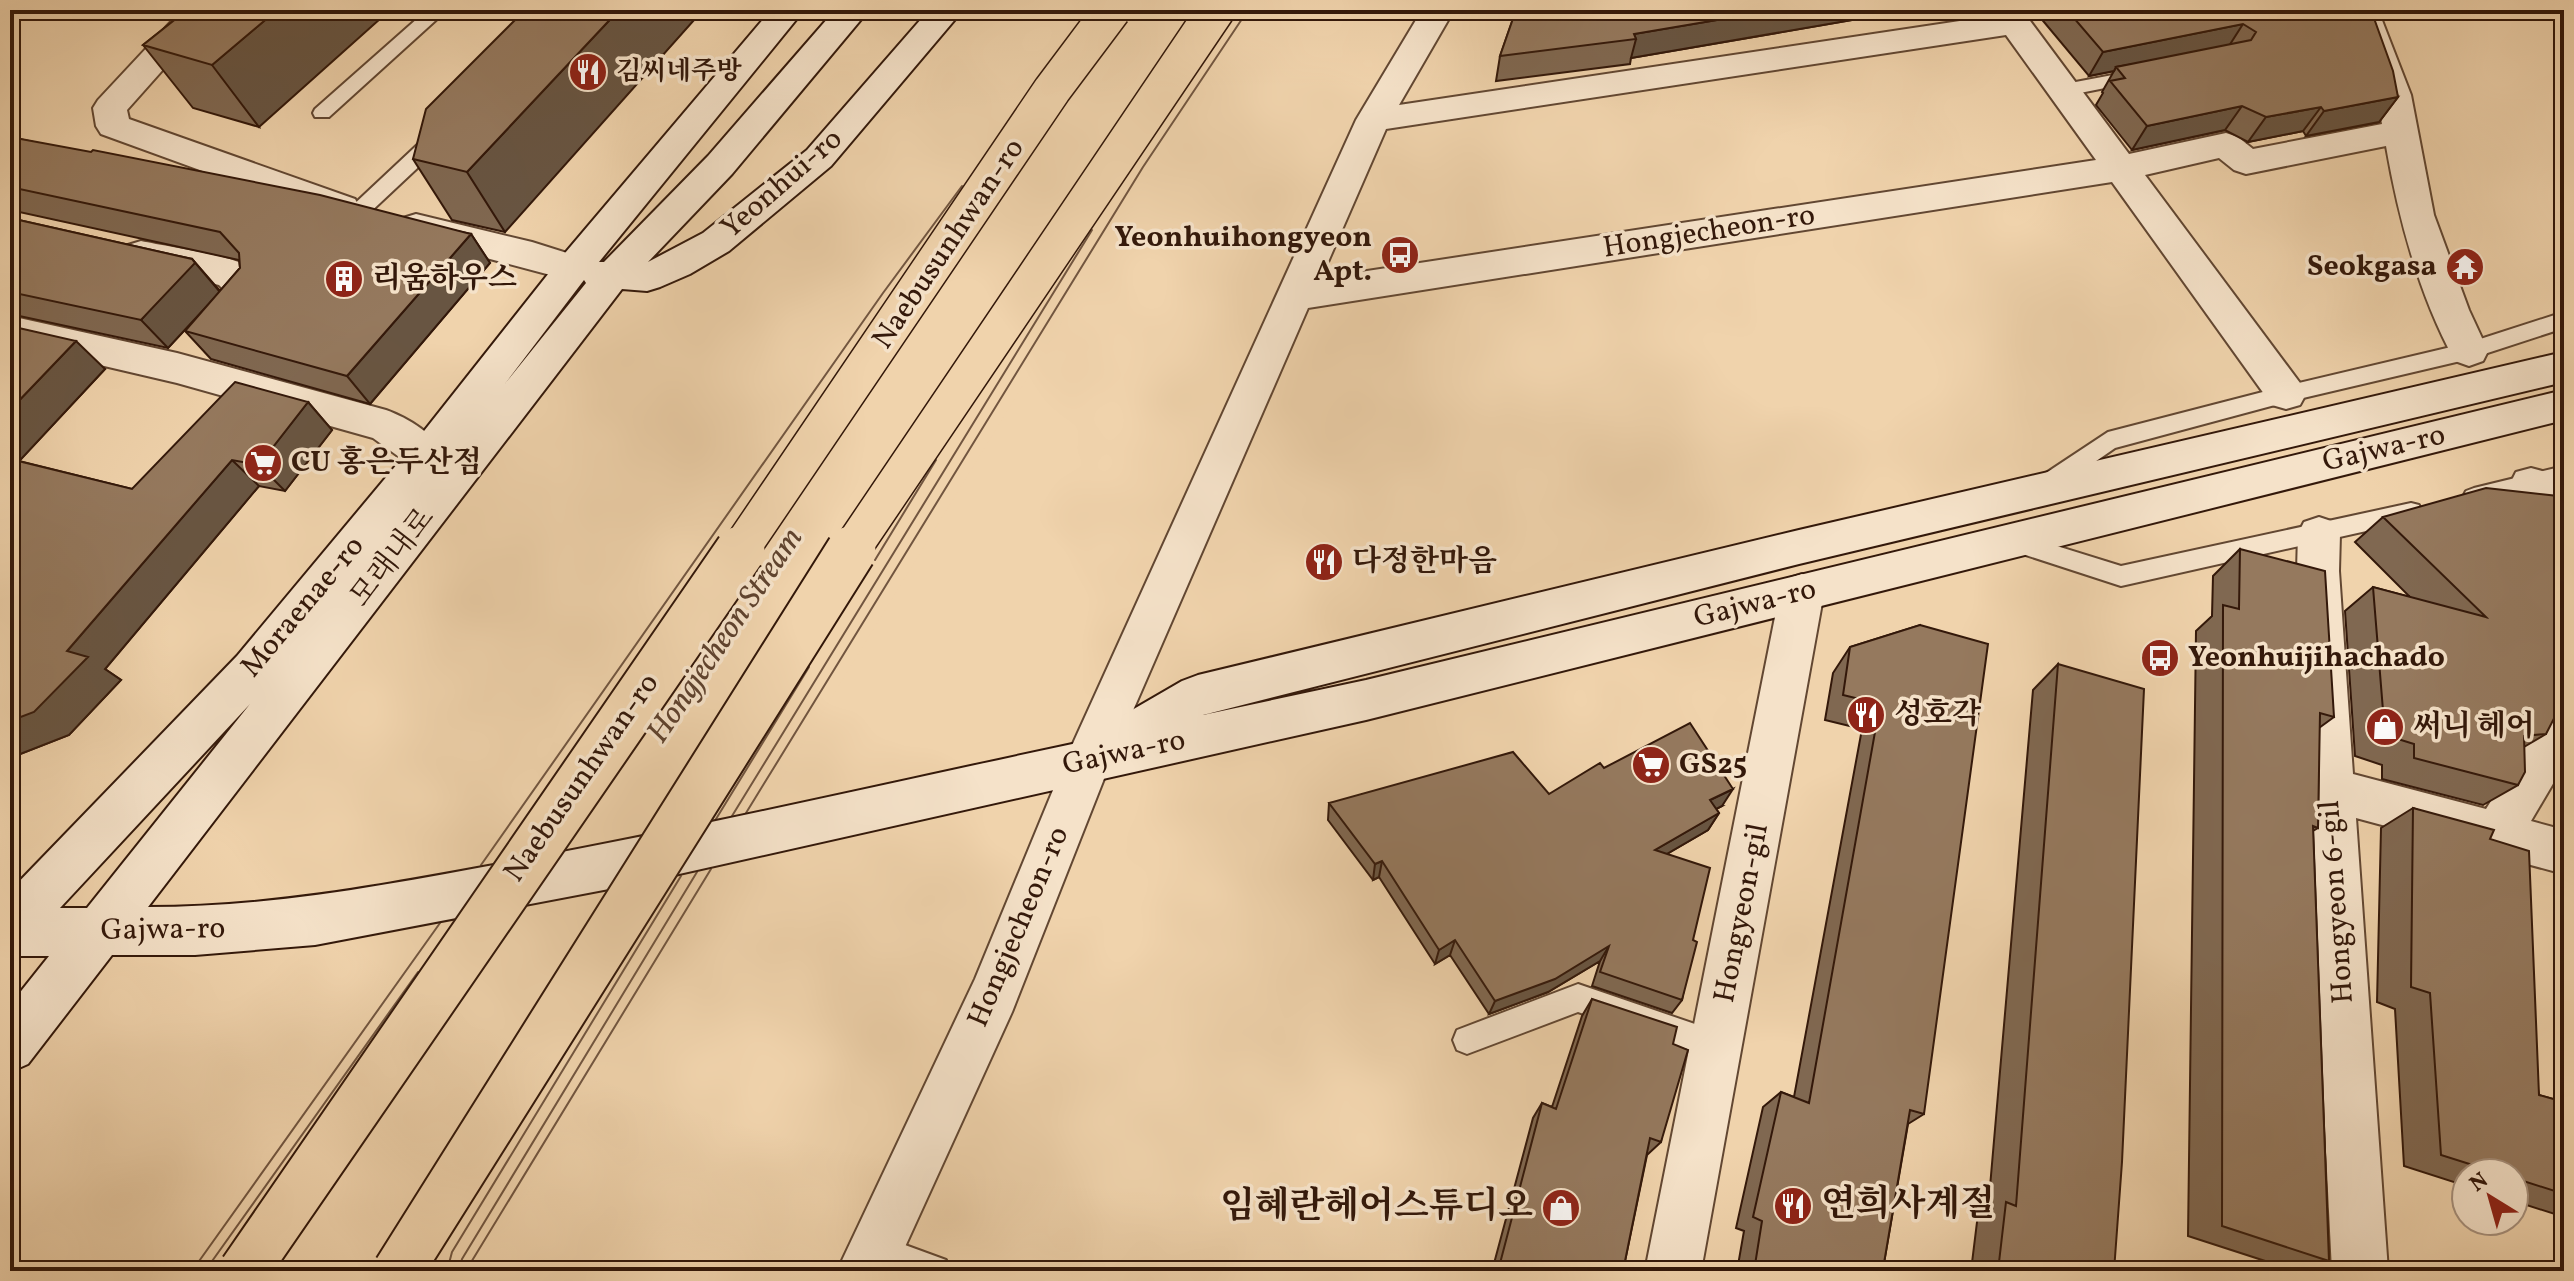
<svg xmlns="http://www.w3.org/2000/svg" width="2574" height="1281" font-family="Vollkorn,'Noto Serif KR',serif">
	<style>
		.pier { fill: #f0d3ac }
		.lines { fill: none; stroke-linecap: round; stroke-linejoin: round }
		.shore { stroke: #725640; stroke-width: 2 }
		.service-casing { stroke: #624732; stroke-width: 4 }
		.minor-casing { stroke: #624732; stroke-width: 4 }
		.secondary-casing { stroke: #33180a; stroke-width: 4 }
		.service { fill: #f5e2c9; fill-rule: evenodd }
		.minor { fill: #f5e2c9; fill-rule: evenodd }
		.secondary { fill: #f5e2c9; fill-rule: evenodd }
		.trunk-bridge-far1-casing { stroke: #33180a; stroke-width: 40; stroke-linecap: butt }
		.trunk-bridge-casing { stroke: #33180a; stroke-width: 53; stroke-linecap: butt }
		.trunk-bridge-far1 { stroke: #f0d3ac; stroke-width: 37 }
		.trunk-bridge { stroke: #f0d3ac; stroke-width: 49 }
		.wall { fill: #806851; stroke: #33180a; stroke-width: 2 }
		.shaded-wall { fill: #685542; stroke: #33180a; stroke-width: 2 }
		.building { fill: #95795e; stroke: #33180a; stroke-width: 2 }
		.labels { text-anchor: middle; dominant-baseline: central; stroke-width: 7; stroke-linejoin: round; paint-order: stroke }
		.far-poi-label { font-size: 26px; font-weight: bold; fill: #33180a; stroke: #f5e2c9; text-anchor: start }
		.street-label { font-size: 30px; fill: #33180a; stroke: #f5e2c9 }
		.poi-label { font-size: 30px; font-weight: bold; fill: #33180a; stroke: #f5e2c9; text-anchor: start }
		.water-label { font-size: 32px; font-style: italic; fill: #5f432f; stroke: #f5e2c9 }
		.near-poi-label { font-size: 36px; font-weight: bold; fill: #33180a; stroke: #f5e2c9; text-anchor: start }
	</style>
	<rect width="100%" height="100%" fill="#f0d3ac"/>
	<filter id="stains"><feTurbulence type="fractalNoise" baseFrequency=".0025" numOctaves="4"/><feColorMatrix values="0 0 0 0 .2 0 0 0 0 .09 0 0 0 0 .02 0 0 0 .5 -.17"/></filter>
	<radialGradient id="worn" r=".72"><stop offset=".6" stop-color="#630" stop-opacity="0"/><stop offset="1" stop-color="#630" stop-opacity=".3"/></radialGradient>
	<path class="pier" d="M1090,10H1261L1153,173L480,1271H203L899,273Z"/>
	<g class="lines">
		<path class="shore" d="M875,560L936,460
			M746,813L1143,167L1248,10
			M732,816L1092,230
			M716,819L809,667
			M481,865L883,293L962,186
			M192,1271L440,923
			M205,1271L418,972
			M447,1271L452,1252L681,876
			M459,1271L462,1259L697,872
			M469,1271L470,1264L711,869"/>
		<defs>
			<path id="service" d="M427,10H447L329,117H315L313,113L315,109Z
				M2139,70L2145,72L2148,76L2145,80L2065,96L2056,90L2065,84Z
				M437,132L446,138L444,143L364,218H350L347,213L350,208L430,133Z
				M2564,312V328L2469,359L2286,402L2115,448L2053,491L2045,494L2037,491L2034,485L2037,479L2108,432L2286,386L2468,343Z
				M2564,466V484L2474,506L2466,503L2463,497L2466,491L2474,488Z
				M2411,503L2419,505L2422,512L2419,519L2411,521L2121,586L2004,548L2001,541L2004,534L2012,532L2121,566Z
				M1578,984L1727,1035L1731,1045L1727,1055L1717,1059L1578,1012L1467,1054L1457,1050L1453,1040L1457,1030Z
				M875,1234L946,1260L950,1271H894L864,1260L860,1249L864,1238Z"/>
			<path id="minor" d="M182,10H216L127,110L129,119L355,199L360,208L355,217L342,221L329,217L101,134L96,126L93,108L98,100Z
				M1422,10H1454L1399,105L1993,16L1989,10H2022L2129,154L2226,133L2238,137L2253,149L2382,124L2377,95L2346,10H2378L2411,95L2434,215L2469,310L2488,351L2483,361L2469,366L2455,361C2419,295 2399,221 2386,146L2246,174L2234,170L2219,158L2145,175L2300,383L2306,394L2300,405L2286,409L2272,405L2112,182L1308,308L1111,761L1012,1012L894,1271H837L975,979L1065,761L1356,120ZM2006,35L2096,160L1321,278L1386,129Z
				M416,214L532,242L586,259L592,268L586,277L573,281L403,236L398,227L403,218Z
				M141,241C164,246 228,255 245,265C284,289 240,344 205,333L199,323L223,293V289L219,285L128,263L123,254L128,245Z
				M10,316L177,353L386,410C408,418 436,435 447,456L441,467L427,472L413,467L373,438L177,383L10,344Z
				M2531,468L2546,472L2564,507V564L2549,559L2510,484L2516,472Z
				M2319,517L2334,522L2340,534L2339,571L2353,774L2486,809L2524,749L2542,678L2548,664L2564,659V765L2531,821L2564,830V874L2356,818L2388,1271H2332L2297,571L2298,534L2304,522Z
				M1802,574L1817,579L1824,592L1701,1271H1645L1780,592L1787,579Z"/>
			<path id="secondary" d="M771,10H804L599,262H604L708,156L835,10H869L732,174L648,262L703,233L807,150L929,10H963L831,166L729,251L690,274L660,287L647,291L622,289L148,907C275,907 390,884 515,861C709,825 902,780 1096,739L1101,728L1182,681L1198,675L1799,530L2564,352V382L1799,564L1203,715L1366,680L2564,390V420L1366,720L630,885L315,945L195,955H112L28,1064L10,1072V1005L49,956H10V891L237,656L413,445L560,259ZM584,280L586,283L504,385ZM250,704L87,908H60Z"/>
		</defs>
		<use href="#service" class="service-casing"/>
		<use href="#minor" class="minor-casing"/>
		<use href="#secondary" class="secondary-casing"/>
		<use href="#service" class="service"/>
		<use href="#minor" class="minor"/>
		<use href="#secondary" class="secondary"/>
		<defs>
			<path id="trunk-bridge-far1" d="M738,553L1052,90L1112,10
				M849,553L1216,10"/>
			<path id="trunk-bridge" d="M244,1271L740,551
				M398,1271L851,551"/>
		</defs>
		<use href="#trunk-bridge-far1" class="trunk-bridge-far1-casing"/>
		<use href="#trunk-bridge" class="trunk-bridge-casing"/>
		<use href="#trunk-bridge-far1" class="trunk-bridge-far1"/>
		<use href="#trunk-bridge" class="trunk-bridge"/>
	</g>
	<path class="wall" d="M187,10L259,127L193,108L143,45Z
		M525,10L505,232L452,220L413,159Z
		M1516,10H1910L1631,58L1630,64L1496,81L1500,56Z
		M1916,10H1966L1922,17Z
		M2034,10H2371L2398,97L2379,122L2306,136L2303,131L2248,142L2225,130L2132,150L2096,105L2103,93L2102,92L2114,71L2089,76Z
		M10,137L471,234L490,263L370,404L211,359L185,331L207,306L168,348L10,314V218L192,259L220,291L240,268L239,260L10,210Z
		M10,326L105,369L19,461L132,489L308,402L332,430L285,491L259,486L105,669L121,680L69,735L10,758Z
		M2564,486V501L2559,490Z
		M2564,507L2546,734L2524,747L2518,785L2483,805L2382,779V765L2355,756L2345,611L2373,587L2410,597L2355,542L2383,517Z
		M2240,549L2334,717L2319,728L2318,828L2313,831L2329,1261L2290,1269L2188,1236L2196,631L2212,616L2213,576Z
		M1920,625L1924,1114L1908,1124L1883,1269L1878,1271H1737L1744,1231L1736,1228L1763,1107L1781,1092L1794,1097L1862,729L1825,720L1833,673L1850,647Z
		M2058,664L2114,1271H1971L1978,1214L1988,1210L2033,690Z
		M1549,794L1722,806L1716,809L1719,813L1708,830L1667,854L1693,940L1682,1000L1672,1013L1592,986L1600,961L1548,992L1489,1014L1450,955L1435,964L1379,877L1373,880L1328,820L1329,803Z
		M2413,808L2490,839L2539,1095L2564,1102V1217L2514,1201V1173H2466V1186L2404,1166L2395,1009L2377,1002L2381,828Z
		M1592,999L1673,1044L1661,1142L1647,1155L1623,1271H1492L1533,1118L1542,1103L1552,1107L1582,1016Z"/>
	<path class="shaded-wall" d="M277,10H390L259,127L212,65Z
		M619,10H703L505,232L467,172Z
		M1776,10H1910L1631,58L1636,39L1634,34Z
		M1925,10H1966L1922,17Z
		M2243,24L2227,49L2116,67L2114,71L2089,76L2103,52Z
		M2398,97L2379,122L2306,136L2324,111Z
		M2242,106L2225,130L2132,150L2147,126Z
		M2321,107L2303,131L2248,142L2266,117Z
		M471,234L490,263L370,404L347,376Z
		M192,259L220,292L168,348L141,320Z
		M76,341L105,369L10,471V410Z
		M308,402L332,430L285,491L259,465Z
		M232,460L259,486L105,669L121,680L69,735L10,758V721L67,651Z
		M1733,789L1722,806L1699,818L1710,800Z
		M1719,813L1708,830L1646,866L1655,850Z
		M1382,861L1379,877L1373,880L1375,864Z
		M1455,940L1450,955L1435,964L1439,950Z
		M1609,946L1600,961L1548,992L1489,1014L1495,1001Z"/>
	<path class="building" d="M187,10H277L212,65L143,45Z
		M525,10H619L467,172L413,159L426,109Z
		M1516,10H1776L1634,34L1636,39L1500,56Z
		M2067,10H2371L2393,71L2398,97L2324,111L2321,107L2266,117L2242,106L2147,126L2110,81L2125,78L2116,67L2251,40L2256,32L2243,24L2103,52Z
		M10,137L91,152L93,150L320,195L471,234L347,376L185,331L240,268L239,253L220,232L10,187Z
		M10,218L192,259L195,263L141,320L10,292Z
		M10,326L76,341L10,410Z
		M235,382L308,402L259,465L232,460L67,651L88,657L34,712L10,721V459L132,489Z
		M2486,488L2558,496L2564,507V696L2562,703L2546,734L2524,736L2525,772L2518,785L2414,758V744L2385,735L2373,587L2486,617L2383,517Z
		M2240,549L2325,571L2334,717L2320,713L2318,828L2313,826L2329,1261L2222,1226L2223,605L2239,609Z
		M1920,625L1988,644L1924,1114L1910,1110L1883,1269L1867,1263L1866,1271H1754L1762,1221L1753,1217L1781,1092L1809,1103L1880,704L1843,695L1850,647Z
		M2058,664L2144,689L2122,1162L2114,1271H1998L2006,1202L2016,1206Z
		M1690,723L1733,789L1710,800L1719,813L1655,850L1710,868L1693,940L1697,942L1682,1000L1600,972L1609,946L1555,979L1495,1001L1455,940L1439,950L1382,861L1375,864L1329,803L1513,752L1549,794L1600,763L1604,768Z
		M2413,808L2494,830L2490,839L2529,851L2539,1095L2564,1102V1194L2514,1178V1173H2498L2441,1155L2430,993L2411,987Z
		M1592,999L1677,1027L1673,1044L1688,1050L1661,1142L1650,1138L1623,1271H1498L1542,1103L1556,1109Z"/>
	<defs>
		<symbol id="restaurant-disc" viewBox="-11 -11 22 22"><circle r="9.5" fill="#8f2418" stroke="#f5e2c9"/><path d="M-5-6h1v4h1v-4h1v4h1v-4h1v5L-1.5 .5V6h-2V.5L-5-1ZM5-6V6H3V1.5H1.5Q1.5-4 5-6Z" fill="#fff"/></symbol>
		<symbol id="bus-disc" viewBox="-11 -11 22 22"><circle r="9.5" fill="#8f2418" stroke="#f5e2c9"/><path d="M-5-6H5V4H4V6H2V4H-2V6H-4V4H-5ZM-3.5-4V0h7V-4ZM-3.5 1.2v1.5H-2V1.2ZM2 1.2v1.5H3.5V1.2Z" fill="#fff"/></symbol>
		<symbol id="temple-disc" viewBox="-11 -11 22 22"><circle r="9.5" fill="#8f2418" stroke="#f5e2c9"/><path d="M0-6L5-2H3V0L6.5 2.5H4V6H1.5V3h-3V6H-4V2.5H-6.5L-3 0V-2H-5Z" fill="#fff"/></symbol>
		<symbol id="building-disc" viewBox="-11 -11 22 22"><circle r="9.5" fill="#8f2418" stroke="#f5e2c9"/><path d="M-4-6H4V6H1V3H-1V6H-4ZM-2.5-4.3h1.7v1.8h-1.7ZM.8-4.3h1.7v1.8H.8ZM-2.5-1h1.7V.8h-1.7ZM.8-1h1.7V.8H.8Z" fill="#fff"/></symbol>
		<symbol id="supermarket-disc" viewBox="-11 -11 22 22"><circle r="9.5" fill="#8f2418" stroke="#f5e2c9"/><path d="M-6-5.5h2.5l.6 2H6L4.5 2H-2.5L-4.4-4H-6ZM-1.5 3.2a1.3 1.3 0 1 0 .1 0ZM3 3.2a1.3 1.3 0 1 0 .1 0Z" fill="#fff"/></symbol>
		<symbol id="shop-disc" viewBox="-11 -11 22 22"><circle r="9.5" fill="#8f2418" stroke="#f5e2c9"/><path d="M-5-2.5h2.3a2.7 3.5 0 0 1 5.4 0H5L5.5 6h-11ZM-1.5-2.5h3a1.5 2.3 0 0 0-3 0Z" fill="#fff"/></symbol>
	</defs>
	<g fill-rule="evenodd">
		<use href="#restaurant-disc" x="566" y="50" width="44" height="44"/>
		<use href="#bus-disc" x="1378" y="233" width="44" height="44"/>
		<use href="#temple-disc" x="2443" y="245" width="44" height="44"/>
		<use href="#building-disc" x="322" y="257" width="44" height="44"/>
		<use href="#supermarket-disc" x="241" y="441" width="44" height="44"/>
		<use href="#restaurant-disc" x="1302" y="540" width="44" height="44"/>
		<use href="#bus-disc" x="2138" y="636" width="44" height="44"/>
		<use href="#restaurant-disc" x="1844" y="693" width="44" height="44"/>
		<use href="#shop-disc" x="2363" y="705" width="44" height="44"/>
		<use href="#supermarket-disc" x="1629" y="743" width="44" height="44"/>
		<use href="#restaurant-disc" x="1771" y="1184" width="44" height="44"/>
		<use href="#shop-disc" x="1539" y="1186" width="44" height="44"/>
	</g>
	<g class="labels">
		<g class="far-poi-label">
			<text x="616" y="72">김씨네주방</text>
		</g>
		<g class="street-label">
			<text transform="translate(782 184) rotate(-41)">Yeonhui-ro</text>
			<text transform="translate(1709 232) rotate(-9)">Hongjecheon-ro</text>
			<text transform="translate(949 244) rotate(-56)">Naebusunhwan-ro</text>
			<text transform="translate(2384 449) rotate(-13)">Gajwa-ro</text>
			<text transform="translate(393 558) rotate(-52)">모래내로</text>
			<text transform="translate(1755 604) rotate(-14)">Gajwa-ro</text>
			<text transform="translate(303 607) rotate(-50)">Moraenae-ro</text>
			<text transform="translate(1124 753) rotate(-12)">Gajwa-ro</text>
			<text transform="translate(582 778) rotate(-55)">Naebusunhwan-ro</text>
			<text transform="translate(2337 902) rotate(-94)">Hongyeon 6-gil</text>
			<text transform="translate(1742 913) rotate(-79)">Hongyeon-gil</text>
			<text transform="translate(1019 927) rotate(-67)">Hongjecheon-ro</text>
			<text transform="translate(163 930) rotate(-1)">Gajwa-ro</text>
		</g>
		<g class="poi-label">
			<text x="1372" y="238" text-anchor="end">Yeonhuihongyeon<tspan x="1372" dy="34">Apt.</tspan></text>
			<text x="2437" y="267" text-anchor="end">Seokgasa</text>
			<text x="372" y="279">리움하우스</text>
			<text x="291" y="463">CU 홍은두산점</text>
			<text x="1352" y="562">다정한마음</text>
			<text x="2188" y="658">Yeonhuijihachado</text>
			<text x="1894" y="715">성호각</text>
			<text x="2413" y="727">써니 헤어</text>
			<text x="1679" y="765">GS25</text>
		</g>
		<g class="water-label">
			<text transform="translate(726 636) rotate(-56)">Hongjecheon Stream</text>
		</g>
		<g class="near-poi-label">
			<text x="1821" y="1206">연희사계절</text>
			<text x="1533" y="1208" text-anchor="end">임혜란헤어스튜디오</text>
		</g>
	</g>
	<rect width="2574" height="1281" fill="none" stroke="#f0d3ac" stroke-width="40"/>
	<rect x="12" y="12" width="2550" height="1257" fill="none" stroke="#33180a" stroke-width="4"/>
	<rect x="20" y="20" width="2534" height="1241" fill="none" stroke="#33180a" stroke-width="2"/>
	<g transform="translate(2490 1197) rotate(323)"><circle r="38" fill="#f5e2c9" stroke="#a7917d" stroke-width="2"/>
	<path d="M0-6L14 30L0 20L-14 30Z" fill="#8f2418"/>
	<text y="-12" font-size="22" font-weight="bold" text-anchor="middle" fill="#33180a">N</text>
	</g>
	<rect width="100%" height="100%" filter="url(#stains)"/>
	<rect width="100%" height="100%" fill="url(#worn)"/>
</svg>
